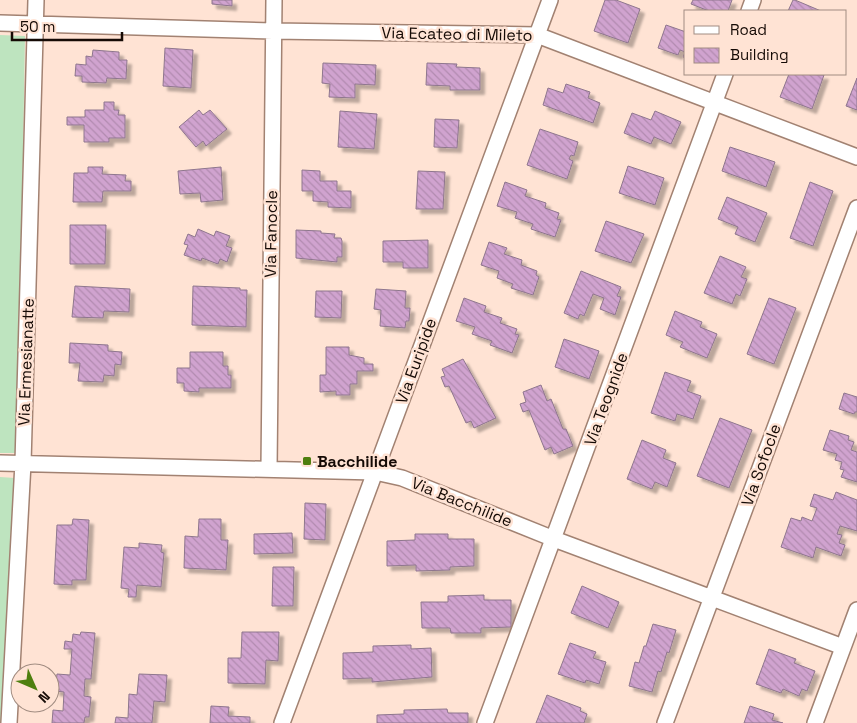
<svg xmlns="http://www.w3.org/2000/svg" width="857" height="723" font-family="'Space Grotesk',sans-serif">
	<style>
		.grass { fill: #bee4bf }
		.building { fill: url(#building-back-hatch); stroke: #8e768d; filter: url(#shadow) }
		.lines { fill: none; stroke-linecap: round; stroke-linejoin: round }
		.street-casing { stroke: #a28272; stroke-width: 18 }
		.street { stroke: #fff; stroke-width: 15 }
		.poi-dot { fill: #4e7f0f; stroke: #ffe3d4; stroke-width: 2 }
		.labels { text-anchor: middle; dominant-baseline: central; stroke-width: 5; stroke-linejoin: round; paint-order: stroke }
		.street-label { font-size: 16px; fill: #150a05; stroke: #ffe3d4 }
		.poi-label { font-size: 16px; font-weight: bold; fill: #150a05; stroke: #ffe3d4; text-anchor: start }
	</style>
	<defs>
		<pattern id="building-back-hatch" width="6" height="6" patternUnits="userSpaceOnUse" patternTransform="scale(1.25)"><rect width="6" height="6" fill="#d0a3cf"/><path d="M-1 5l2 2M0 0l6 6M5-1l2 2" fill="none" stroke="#b28bb0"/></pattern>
		<filter id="shadow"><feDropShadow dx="4.5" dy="4.5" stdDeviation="1" flood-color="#0004"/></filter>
	</defs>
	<rect width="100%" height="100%" fill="#ffe3d4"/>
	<path class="grass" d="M0,35L25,36L18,453H0Z
		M0,477L15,478L4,723H0Z"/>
	<path class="building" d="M212,0H232V6L212,4Z
		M605,0H616L640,9L628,43L594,31Z
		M693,0H732L728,11H709L691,4Z
		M793,0H795L821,11H788Z
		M666,25L686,32V58L683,57L685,52L680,50L678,55L658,48Z
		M165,48L193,50L191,88L163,86Z
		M93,50L119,52V60H127L126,79L107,78L106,83L82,82V76H75L76,64L86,65V56L92,57Z
		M323,63L376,65L375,85L355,84V98L329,97L330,84L322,83Z
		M427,63L457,64L456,67L480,68V90H450V86L426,85Z
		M789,74L824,75L812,109L780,97Z
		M857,78V110L846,106Z
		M566,84L590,92L588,98L600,103L593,123L543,105L548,88L563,93Z
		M104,102H114V110H119L118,115H125V138H109V142H84V125H67V117H85V110H104Z
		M199,110L203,115L210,110L227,129L206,146L203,141L196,147L179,127Z
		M340,111L377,114L374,149L338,147Z
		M655,111L681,122L671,144L654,137L651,144L624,133L632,113L651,120Z
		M435,119L459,120L457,148L434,147Z
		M540,129L578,142L574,156L571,155L569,159L573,161L567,179L527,165Z
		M730,147L775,162L766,187L722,171Z
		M628,166L664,178L655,205L619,193Z
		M88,167H103L102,174L126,175L125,181H131V191H103L102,202H73L74,173H88Z
		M221,167L223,200L201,202L200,193L180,194L178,171Z
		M302,170L320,171V181H337V191H351V208L328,207V202L313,201V191H302Z
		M418,171L445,172L443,209H416Z
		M505,182L527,190L525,196L546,203L545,208L559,213L557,219L561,220L555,237L531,229L533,224L515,218L517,212L497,206Z
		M810,182L833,191L813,246L790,238Z
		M727,197L767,213L755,242L735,234L738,227L718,219Z
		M606,221L644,234L631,263L595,251Z
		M70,225H106L105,264H70Z
		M198,229L214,236L216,231L230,236L226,246L232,248L227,262L220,259L218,264L202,258L201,261L184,255L188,245L184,244L188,234L195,237Z
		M296,230L321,231V233L335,234L334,238H341L342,241V257H337V262L296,258Z
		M428,240V268H403V262H383V241Z
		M489,242L507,248L504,254L522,260L521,265L537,271L536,275L539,277L533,295L511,288L513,284L497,278L499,271L481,265Z
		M720,256L746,267L741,277L747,279L740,296L736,294L732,304L704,293Z
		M581,271L621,287L617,296L621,297L615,315L600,309L604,298L593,294L584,316L580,314L578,319L564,313Z
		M75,286L130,289L129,312L104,311L103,318L72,317Z
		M193,286L240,288V290H247L246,327L192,325Z
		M376,289L406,291L405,308H410L409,321H406L405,328L380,326L381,310L374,309Z
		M316,291H342L341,318L315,317Z
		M464,298L486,306L484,312L502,318L500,323L517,329L515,334L519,335L512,353L490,345L492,341L472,334L475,327L456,321Z
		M769,298L796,308L774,364L747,354Z
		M675,311L702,322L700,327L717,334L707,358L680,347L683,342L666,335Z
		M564,339L599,351L589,379L555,367Z
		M70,343L108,345V351L122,352L121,365L115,364L114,376L104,375L103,382L78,381L80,363H69Z
		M326,347H349V355L364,358V364H373V371H357V384H350V395H336V391L320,392V375H326Z
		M190,352H223V366H228V375H231V388H199V392L184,391V383H177V368H190Z
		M463,359L496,418L474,428L471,421L466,423L449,386L445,387L441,377L445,376L442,369Z
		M665,372L691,381L687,391L701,396L693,419L677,414L675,421L651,413Z
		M541,385L547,401L551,399L563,429H566L573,446L554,454L551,447L545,450L529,410L523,412L520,404L526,402L523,392Z
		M844,393L857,397V412H855L854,414L839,409Z
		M720,418L752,430L729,488L697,476Z
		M830,430L849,436L848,440L854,442L851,450L857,452V482L841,477L844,470L840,469L842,462L835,460L837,454L823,450Z
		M642,440L666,450L663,458L676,463L667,487L655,482L652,489L627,479Z
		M836,492L857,500V531L840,526L837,534L842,535L839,543L845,545L841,556L816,547L813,558L781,547L791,518L801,521L802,517L812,521L817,508L810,506L814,494L833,500Z
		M305,503L326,504L325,540L304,539Z
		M73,519L89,520L86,580H72V585L54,584L57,525H72Z
		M199,519H221V540H228L226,570L184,568L185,536L198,537Z
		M292,533L293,553L254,554V534Z
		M415,534H448V539H474V566L450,567V570L416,571V565L387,566V541L415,540Z
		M139,543L162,545L161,552L164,553L161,587L137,585L136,597H128L129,589L121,588L124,547L139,548Z
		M273,567H294L293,606H272Z
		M582,586L619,602L608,628L571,613Z
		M484,595V600H511V627L481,628V633H451L450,628H422L421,602H448V596Z
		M653,624L676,630L669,653L667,652L661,672L658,671L652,692L629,686L635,662L639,663L644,646H646Z
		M81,632L95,633L91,679H85L84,696L91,697L89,717H85L84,723H52L53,710L63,711L64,692L55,691L57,674L70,675L72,649H64L65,641L72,642L73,634L80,635Z
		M242,632H279L278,661L266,660L265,684L228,683V658H241Z
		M570,643L596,652L593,658L606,662L599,684L586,680L585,683L558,674Z
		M411,645V649L431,648L432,677L372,682V678L343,679V653L373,652V646Z
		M769,649L796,659L794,663L815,671L807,691L802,689L799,696L783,689L781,693L756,684Z
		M139,674L167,675L165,702L154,701L152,723H115L116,717L128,718L129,694L137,695Z
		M547,695L581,708L580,711L587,714L584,723H536Z
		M211,706L229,707L228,716L250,717V723H210Z
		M750,706L774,714L772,720L783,723H744Z
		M447,709L448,713H468V723H377V715L404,714V710Z"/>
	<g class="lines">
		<defs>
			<path id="street" d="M749,11L753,0
				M0,23L273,31L537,35L857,157
				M0,463L375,472L402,478L554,539L843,647
				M269,469L274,0
				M9,723L23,463L36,0
				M282,723L550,0
				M485,723L725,74
				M665,723L857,208
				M815,723L857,610"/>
		</defs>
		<use href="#street" class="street-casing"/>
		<use href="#street" class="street"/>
	</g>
	<rect class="poi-dot" x="302" y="456" width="10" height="10" rx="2.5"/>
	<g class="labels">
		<g class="street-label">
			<text transform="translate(457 34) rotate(1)">Via Ecateo di Mileto</text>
			<text transform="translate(271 234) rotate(-89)">Via Fanocle</text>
			<text transform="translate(416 361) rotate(-70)">Via Euripide</text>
			<text transform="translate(26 362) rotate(-88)">Via Ermesianatte</text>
			<text transform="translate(606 399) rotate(-70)">Via Teognide</text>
			<text transform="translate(761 465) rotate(-70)">Via Sofocle</text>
			<text transform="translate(462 502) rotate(22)">Via Bacchilide</text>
		</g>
		<g class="poi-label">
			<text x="317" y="461">Bacchilide</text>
		</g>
	</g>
	<rect x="684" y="10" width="162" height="65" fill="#ffe3d4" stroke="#a18c81"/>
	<rect x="694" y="26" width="25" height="8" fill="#ffffff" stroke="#a18c81"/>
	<text x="730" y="35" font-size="15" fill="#150a05">Road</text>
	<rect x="694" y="48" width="25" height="15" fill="url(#building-back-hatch)" stroke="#a18c81"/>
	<text x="730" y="60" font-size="15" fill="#150a05">Building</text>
	<g transform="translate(35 688) rotate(135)"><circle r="24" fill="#ffe3d4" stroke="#a18c81"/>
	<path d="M0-4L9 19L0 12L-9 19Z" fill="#4e7f0f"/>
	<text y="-8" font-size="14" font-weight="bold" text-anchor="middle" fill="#150a05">N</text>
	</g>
	<path d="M12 32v8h110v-8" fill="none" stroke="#150a05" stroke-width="2.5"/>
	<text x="20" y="32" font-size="15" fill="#150a05" stroke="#ffe3d4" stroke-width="4" paint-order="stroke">50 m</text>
</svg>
